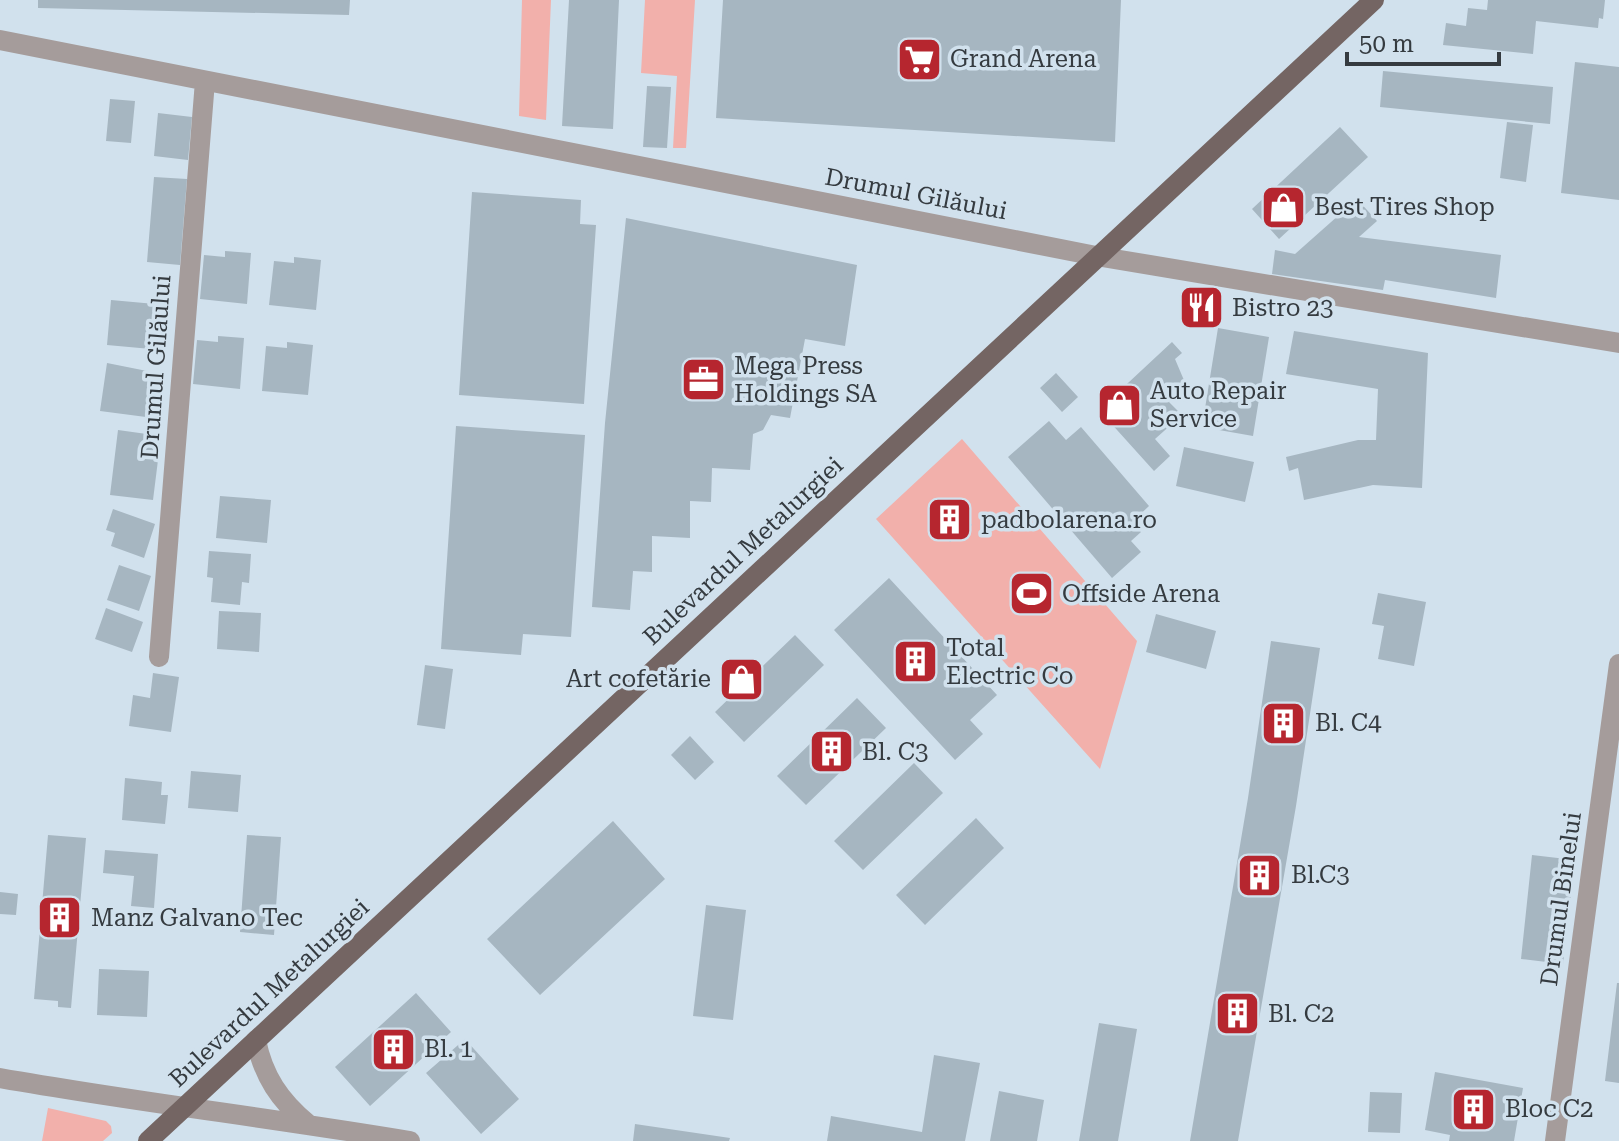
<svg xmlns="http://www.w3.org/2000/svg" width="1619" height="1141" font-family="'Roboto Serif',serif">
	<style>
		.green { fill: #f2b0ab }
		.building { fill: #a6b6c1 }
		.lines { fill: none; stroke-linecap: round; stroke-linejoin: round }
		.minor { stroke: #a59c9b; stroke-width: 20 }
		.major { stroke: #746563; stroke-width: 20 }
		.labels { text-anchor: middle; dominant-baseline: central; stroke-width: 7; stroke-linejoin: round; paint-order: stroke }
		.poi-label { font-size: 24px; fill: #353b40; stroke: #d1e1ed; text-anchor: start }
		.street-label { font-size: 24px; fill: #353b40; stroke: #d1e1ed }
	</style>
	<rect width="100%" height="100%" fill="#d1e1ed"/>
	<path class="green" d="M522,0H551L546,120L519,116Z
		M645,0H695L686,148H673L677,76L641,73Z
		M962,439L1137,641L1100,769L876,519Z
		M48,1108L106,1121L111,1126L112,1133L103,1141H42Z"/>
	<path class="building" d="M38,0H350L349,15L38,8Z
		M569,0H619L613,129L562,126Z
		M723,0H1121L1115,142L716,118Z
		M1488,0H1605L1603,19L1599,18L1598,28L1536,21L1533,54L1443,45L1446,23L1466,26L1468,8L1487,10Z
		M1575,62L1619,67V200L1561,193Z
		M1383,71L1553,87L1550,124L1380,107Z
		M647,86L671,87L667,148L643,147Z
		M110,99L135,101L131,143L106,141Z
		M158,113L192,117L188,160L154,156Z
		M1507,122L1533,125L1526,182L1500,178Z
		M1340,127L1368,157L1279,239L1252,209Z
		M154,177L187,179L180,265L147,262Z
		M472,192L581,200L580,224L596,225L584,404L459,395Z
		M1357,199L1377,221L1359,237L1501,255L1496,298L1385,280L1383,290L1272,274L1275,250L1295,254Z
		M626,218L857,265L845,346L805,339L790,418L771,415L763,430L753,434L750,470L712,468L711,502L690,501V538L652,536V572L633,571L630,610L592,607L605,423Z
		M225,251L251,253L247,304L200,299L204,255L225,257Z
		M294,257L321,260L316,310L269,305L274,261L294,263Z
		M111,300L166,305L162,350L107,345Z
		M1218,328L1269,337L1253,436L1202,427Z
		M1294,331L1428,353L1422,488L1373,485L1304,500L1298,468L1289,471L1286,457L1358,440H1376L1378,389L1286,374Z
		M218,336L244,338L240,389L193,384L197,340L218,342Z
		M287,342L313,345L308,395L262,391L266,346L287,348Z
		M1172,342L1182,353L1175,359L1186,385L1169,402L1182,415L1155,439L1170,456L1154,471L1099,410Z
		M107,363L152,372L146,417L100,411Z
		M1056,373L1078,397L1062,412L1040,388Z
		M1049,421L1066,440L1081,427L1149,506L1132,522L1141,532L1131,541L1141,552L1112,578L1008,457Z
		M456,426L585,435L571,637L523,634L521,655L441,649Z
		M118,430L161,436L153,500L110,495Z
		M1184,447L1254,462L1245,502L1176,486Z
		M220,496L271,500L267,543L216,538Z
		M950,498L972,525L950,542L929,514Z
		M113,509L155,524L144,558L111,546L115,533L106,530Z
		M209,551L251,554L249,583L242,582L240,605L211,602L213,578L207,577Z
		M119,565L151,576L139,611L107,600Z
		M889,578L997,695L970,720L983,734L955,760L834,630Z
		M1378,593L1426,602L1414,666L1378,659L1384,626L1372,624Z
		M106,608L143,622L132,652L95,639Z
		M219,611L261,613L259,652L217,649Z
		M1156,614L1216,631L1206,669L1146,652Z
		M795,635L824,665L744,742L715,712Z
		M1271,641L1320,648L1296,806L1238,1141H1190L1248,798Z
		M425,665L453,669L445,729L417,725Z
		M153,673L179,677L171,732L129,726L133,695L150,698Z
		M857,698L886,728L806,805L777,776Z
		M690,736L714,762L695,780L671,755Z
		M914,763L943,793L863,870L834,841Z
		M191,771L241,775L238,812L188,808Z
		M125,778L162,782L161,795H168L165,824L122,820Z
		M976,818L1004,848L925,925L896,895Z
		M613,821L665,879L540,995L487,939Z
		M48,835L86,838L71,1008L58,1007V1001L34,999Z
		M247,835L281,837L274,935L240,932Z
		M105,850L158,854L154,908L131,906L134,876L103,873Z
		M1532,855L1575,860L1563,964L1521,959Z
		M0,892L18,894L16,915L0,914Z
		M706,905L746,910L733,1020L693,1016Z
		M99,969L149,971L147,1017L97,1015Z
		M1617,983H1619V1083L1605,1081Z
		M416,993L451,1032L370,1106L335,1067Z
		M1099,1023L1137,1029L1118,1141H1079Z
		M465,1039L519,1099L481,1134L426,1073Z
		M934,1055L980,1063L965,1141H827L831,1116L922,1132Z
		M1435,1072L1523,1088L1514,1141H1449L1450,1135L1425,1130Z
		M999,1091L1044,1100L1037,1141H990Z
		M1370,1092L1402,1093L1400,1133L1368,1132Z
		M635,1124L730,1138L729,1141H633Z"/>
	<g class="lines">
		<path class="minor" d="M0,40L1096,256L1619,343
			M159,657L205,81
			M256,1040C263,1076 280,1101 308,1124
			M0,1078C136,1102 273,1118 410,1141
			M1555,1141L1619,664"/>
		<path class="major" d="M148,1141L1374,0"/>
	</g>
	<defs>
		<symbol id="supermarket-square" viewBox="-11 -11 22 22"><rect x="-9" y="-9" width="18" height="18" rx="4" fill="#b6262f" stroke="#d1e1ed"/><path d="M-6-5.5h2.5l.6 2H6L4.5 2H-2.5L-4.4-4H-6ZM-1.5 3.2a1.3 1.3 0 1 0 .1 0ZM3 3.2a1.3 1.3 0 1 0 .1 0Z" fill="#fff"/></symbol>
		<symbol id="shop-square" viewBox="-11 -11 22 22"><rect x="-9" y="-9" width="18" height="18" rx="4" fill="#b6262f" stroke="#d1e1ed"/><path d="M-5-2.5h2.3a2.7 3.5 0 0 1 5.4 0H5L5.5 6h-11ZM-1.5-2.5h3a1.5 2.3 0 0 0-3 0Z" fill="#fff"/></symbol>
		<symbol id="restaurant-square" viewBox="-11 -11 22 22"><rect x="-9" y="-9" width="18" height="18" rx="4" fill="#b6262f" stroke="#d1e1ed"/><path d="M-5-6h1v4h1v-4h1v4h1v-4h1v5L-1.5 .5V6h-2V.5L-5-1ZM5-6V6H3V1.5H1.5Q1.5-4 5-6Z" fill="#fff"/></symbol>
		<symbol id="office-square" viewBox="-11 -11 22 22"><rect x="-9" y="-9" width="18" height="18" rx="4" fill="#b6262f" stroke="#d1e1ed"/><path d="M-6-3h4V-5.5h4V-3h4V5H-6ZM-1-4.5V-3h2v-1.5ZM-6 0V1H6V0Z" fill="#fff"/></symbol>
		<symbol id="building-square" viewBox="-11 -11 22 22"><rect x="-9" y="-9" width="18" height="18" rx="4" fill="#b6262f" stroke="#d1e1ed"/><path d="M-4-6H4V6H1V3H-1V6H-4ZM-2.5-4.3h1.7v1.8h-1.7ZM.8-4.3h1.7v1.8H.8ZM-2.5-1h1.7V.8h-1.7ZM.8-1h1.7V.8H.8Z" fill="#fff"/></symbol>
		<symbol id="stadium-square" viewBox="-11 -11 22 22"><rect x="-9" y="-9" width="18" height="18" rx="4" fill="#b6262f" stroke="#d1e1ed"/><path d="M0-5a6.5 5 0 1 0 0 10a6.5 5 0 1 0 0-10ZM-3.5-1.8h7v3.6h-7Z" fill="#fff"/></symbol>
	</defs>
	<g fill-rule="evenodd">
		<use href="#supermarket-square" x="894" y="34" width="51" height="51"/>
		<use href="#shop-square" x="1258" y="182" width="51" height="51"/>
		<use href="#restaurant-square" x="1176" y="282" width="51" height="51"/>
		<use href="#office-square" x="678" y="354" width="51" height="51"/>
		<use href="#shop-square" x="1094" y="380" width="51" height="51"/>
		<use href="#building-square" x="924" y="494" width="51" height="51"/>
		<use href="#stadium-square" x="1006" y="568" width="51" height="51"/>
		<use href="#building-square" x="890" y="636" width="51" height="51"/>
		<use href="#shop-square" x="716" y="654" width="51" height="51"/>
		<use href="#building-square" x="1258" y="698" width="51" height="51"/>
		<use href="#building-square" x="806" y="726" width="51" height="51"/>
		<use href="#building-square" x="1234" y="850" width="51" height="51"/>
		<use href="#building-square" x="34" y="892" width="51" height="51"/>
		<use href="#building-square" x="1212" y="988" width="51" height="51"/>
		<use href="#building-square" x="368" y="1024" width="51" height="51"/>
		<use href="#building-square" x="1448" y="1084" width="51" height="51"/>
	</g>
	<g class="labels">
		<g class="poi-label">
			<text x="950" y="59">Grand Arena</text>
			<text x="1314" y="207">Best Tires Shop</text>
			<text x="1232" y="308">Bistro 23</text>
			<text x="734" y="366">Mega Press<tspan x="734" dy="28">Holdings SA</tspan></text>
			<text x="1150" y="391">Auto Repair<tspan x="1150" dy="28">Service</tspan></text>
			<text x="981" y="520">padbolarena.ro</text>
			<text x="1062" y="594">Offside Arena</text>
			<text x="946" y="648">Total<tspan x="946" dy="28">Electric Co</tspan></text>
			<text x="711" y="679" text-anchor="end">Art cofetărie</text>
			<text x="1315" y="723">Bl. C4</text>
			<text x="862" y="752">Bl. C3</text>
			<text x="1291" y="875">Bl.C3</text>
			<text x="91" y="918">Manz Galvano Tec</text>
			<text x="1268" y="1014">Bl. C2</text>
			<text x="424" y="1049">Bl. 1</text>
			<text x="1505" y="1109">Bloc C2</text>
		</g>
		<g class="street-label">
			<text transform="translate(916 194) rotate(11)">Drumul Gilăului</text>
			<text transform="translate(156 367) rotate(-86)">Drumul Gilăului</text>
			<text transform="translate(743 551) rotate(-43)">Bulevardul Metalurgiei</text>
			<text transform="translate(1561 899) rotate(-82)">Drumul Binelui</text>
			<text transform="translate(269 993) rotate(-43)">Bulevardul Metalurgiei</text>
		</g>
	</g>
	<path d="M1347 52v12h152v-12" fill="none" stroke="#353b40" stroke-width="4"/>
	<text x="1359" y="52" font-size="24" fill="#353b40" stroke="#d1e1ed" stroke-width="6" paint-order="stroke">50 m</text>
</svg>
